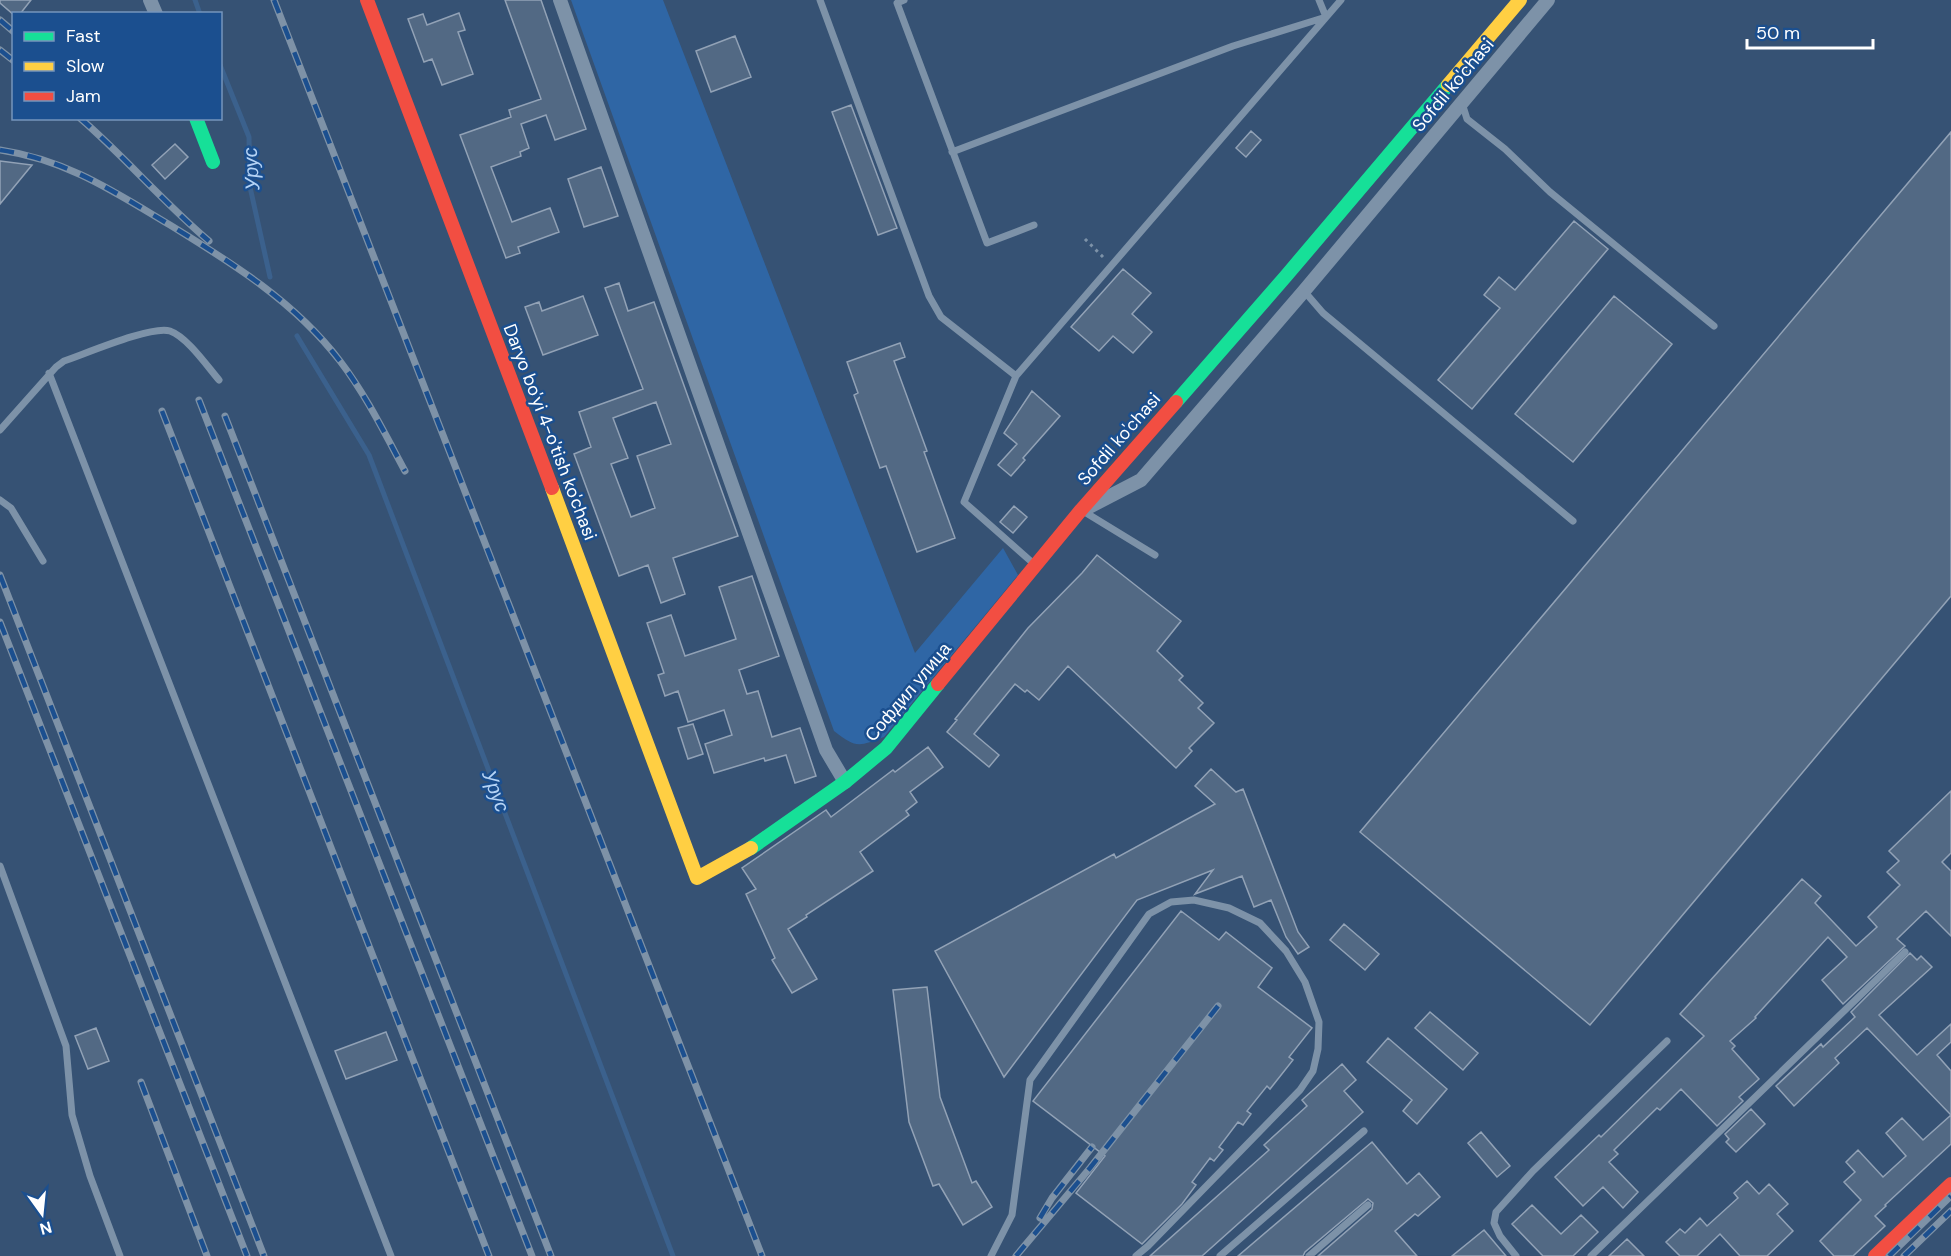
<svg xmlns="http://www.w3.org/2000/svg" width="1951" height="1256" font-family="'DM Sans',sans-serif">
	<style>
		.grass { fill: #2f66a5 }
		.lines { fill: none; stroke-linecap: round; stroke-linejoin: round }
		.stream { stroke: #3b618d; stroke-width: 5 }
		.building { fill: #526984; stroke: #92a2b6; stroke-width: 1.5; fill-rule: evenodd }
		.path { stroke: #7d92a8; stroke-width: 3; stroke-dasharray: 3 4.5; stroke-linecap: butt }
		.lane { stroke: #7d92a8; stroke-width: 7 }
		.street { stroke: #7d92a8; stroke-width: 14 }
		.fast { stroke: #16e098; stroke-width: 14 }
		.slow { stroke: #ffcf43; stroke-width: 14 }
		.jam { stroke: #f24e42; stroke-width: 14 }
		.rail-casing { stroke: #7e92a7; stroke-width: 7 }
		.rail { stroke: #1b4f8f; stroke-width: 4.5; stroke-dasharray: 14; stroke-linecap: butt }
		.labels { text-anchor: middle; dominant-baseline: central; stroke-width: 5; stroke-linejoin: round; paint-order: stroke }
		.street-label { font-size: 18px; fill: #fff; stroke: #1b4f8f }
		.water-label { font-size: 20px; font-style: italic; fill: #b5d3f5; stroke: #1b4f8f }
	</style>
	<rect width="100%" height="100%" fill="#365274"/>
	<path class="grass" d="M571,0H663L915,653L1003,548L1018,575L884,737C858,747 856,748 834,731Z"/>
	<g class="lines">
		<path class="stream" d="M195,0L200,14
			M220,65L249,137L250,187L270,277
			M297,336L369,455L673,1256"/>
	</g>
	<path class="building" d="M0,0H31L20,14H14V15L0,3Z
		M505,0H541L586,129L555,140L546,115L521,124L529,148L520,152L521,156L491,167L512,222L550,208L559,232L518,247L520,253L506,258L460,135L511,117L509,110L541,99Z
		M459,13L465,30L458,32L473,74L442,85L432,59L424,62L408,19L423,14L427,25Z
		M735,36L751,77L711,92L696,51Z
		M851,105L897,228L878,235L832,112Z
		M1251,131L1261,140L1246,157L1236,148Z
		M1951,132V596L1590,1025L1360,832Z
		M175,144L188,157L165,179L152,165Z
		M0,161L32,165L0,204Z
		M601,167L618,216L584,227L568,179Z
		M1574,221L1608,249L1472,409L1438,380L1500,308L1484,295L1499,277L1515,290Z
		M1123,269L1151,293L1132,314L1152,332L1133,353L1113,336L1099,351L1071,327Z
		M619,283L628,311L654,302L738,536L673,558L685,594L661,603L648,565L619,576L574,454L591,447L579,412L643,389L605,288ZM656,402L671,444L637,456L655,508L631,517L611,464L628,458L613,418Z
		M583,296L598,335L543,355L525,307L539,302L542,311Z
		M1614,296L1672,344L1573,462L1515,414Z
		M900,343L905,357L894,361L927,451L924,452L955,538L917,552L886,466L880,468L854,395L858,393L847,362Z
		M1032,391L1060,416L1023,458L1025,460L1011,476L998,465L1017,444L1004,433Z
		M1014,506L1027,517L1013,533L1000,522Z
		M1097,555L1181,621L1157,651L1183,676L1179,680L1203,703L1198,708L1214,723L1189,748L1192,751L1176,768L1068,666L1039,700L1027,690L1025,692L1015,684L974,734L999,755L989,767L947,732L957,720L955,719L1028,628L1082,573Z
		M752,576L779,656L739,670L747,694L758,691L772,737L800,728L816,776L795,783L786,755L765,761L764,758L714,773L705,744L732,735L724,710L688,722L678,691L665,696L658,675L664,673L647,623L671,615L685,656L736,639L719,587Z
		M693,724L703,754L688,759L678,728Z
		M928,747L943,767L910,792L917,802L906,811L909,815L860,852L873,871L806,915L807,917L788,929L817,979L792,993L772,960L775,958L746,894L756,889L742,868L826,810L831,817L893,770L895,772Z
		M1211,769L1236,792L1243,789L1298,932L1309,947L1298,954L1286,937L1271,900L1254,907L1242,876L1195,894L1213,870L1137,900L1004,1077L935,951L1114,854L1116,858L1215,804L1195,786Z
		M1951,791V853L1942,862L1951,871V936L1926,911L1897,939L1905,946L1843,1004L1822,980L1847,957L1828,937L1755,1017L1756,1018L1730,1041L1735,1046L1732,1049L1759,1079L1739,1097L1743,1101L1717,1126L1681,1089L1660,1110L1657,1108L1614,1150L1618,1154L1609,1162L1638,1192L1623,1208L1603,1187L1583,1206L1555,1177L1599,1135L1601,1137L1704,1036L1680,1014L1802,879L1821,896L1815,903L1856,946L1877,927L1868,917L1900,885L1887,872L1899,861L1889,851Z
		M1181,911L1219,940L1226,932L1272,968L1258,987L1312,1028L1289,1057L1293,1060L1270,1089L1267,1086L1247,1111L1251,1114L1243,1125L1238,1122L1219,1147L1223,1150L1214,1161L1210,1158L1192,1182L1196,1185L1182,1204L1142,1244L1076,1193L1105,1156L1033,1101Z
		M1344,924L1379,954L1365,970L1330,940Z
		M1910,953L1917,960L1921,956L1932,967L1879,1015L1917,1055L1951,1024V1042L1937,1055L1951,1071V1144L1885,1205L1886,1206L1875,1216L1885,1226L1853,1256H1834L1820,1241L1861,1200L1844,1182L1855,1172L1846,1162L1858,1150L1883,1177L1906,1156L1886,1133L1902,1118L1923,1140L1951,1115L1867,1028L1835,1058L1839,1063L1794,1106L1776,1086L1821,1044L1823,1047L1855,1017L1851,1012Z
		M927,987L940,1097L972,1183L976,1181L992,1207L963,1225L939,1184L933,1186L909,1122L893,990Z
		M1430,1012L1478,1053L1463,1070L1415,1028Z
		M96,1028L109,1061L88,1069L75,1036Z
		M386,1032L397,1060L346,1079L335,1051Z
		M1388,1038L1447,1089L1417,1124L1403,1111L1412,1100L1367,1062Z
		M1342,1064L1356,1080L1344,1091L1363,1112L1202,1256H1150L1269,1150L1264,1145L1307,1106L1302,1100Z
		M1751,1109L1765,1124L1736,1152L1726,1142L1729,1139L1725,1134Z
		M1481,1132L1510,1166L1497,1177L1468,1143Z
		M1372,1142L1407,1184L1419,1173L1440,1197L1418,1216L1415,1214L1395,1231L1417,1256H1318L1372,1209L1373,1203L1368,1199L1305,1252L1303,1256H1238Z
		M1747,1181L1759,1194L1769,1184L1788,1204L1777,1214L1793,1231L1767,1256H1740L1720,1234L1697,1256H1680L1666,1242L1680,1229L1685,1233L1700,1218L1707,1226L1738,1198L1734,1193Z
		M1532,1205L1561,1234L1581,1215L1598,1232L1573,1256H1543L1512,1224Z
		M1484,1230L1506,1256H1452Z
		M1627,1239L1644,1256H1609Z"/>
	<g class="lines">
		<path class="path" d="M1085,239L1103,257"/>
		<path class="lane" d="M820,0L929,296L941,317L1016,376
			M904,0L897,3L987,243L1034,225
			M1462,103L1467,119L1505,149L1550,192L1714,326
			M952,152L1233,46L1326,17L1319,0
			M1304,291L1323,313L1573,521
			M49,373L391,1256
			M0,430L56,367L64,361C85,354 152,325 170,331C187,337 207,366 219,380
			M0,500L11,508L43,561
			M1083,511L1155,555
			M1034,564L964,502L1016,376L1341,0
			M0,866L66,1046L72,1115L90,1176L120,1256
			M991,1256L1012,1215L1030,1080L1149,914L1171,902L1194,900L1229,908L1260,923L1286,951L1305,982L1319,1022L1318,1049L1313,1071L1300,1090L1148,1246L1136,1256
			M1220,1256L1364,1131
			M1309,1256L1368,1205
			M1516,1256L1500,1236L1494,1223L1496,1212L1533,1171L1667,1041
			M1591,1256L1905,952"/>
		<path class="street" d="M150,0L156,14
			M560,0L826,750L845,782
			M1089,507L1141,480L1304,291L1548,0"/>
		<path class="fast" d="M196,118L213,162
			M1176,402L1286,276L1448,85
			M751,848L845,782L886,748L938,684"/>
		<path class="slow" d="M1448,85L1520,0
			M552,488L697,878L751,848"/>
		<path class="jam" d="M367,0L552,488
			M938,684L1081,510L1176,402
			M1875,1256L1951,1184"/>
		<defs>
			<path id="rail" d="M274,0L762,1256
				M0,20L14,32
				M0,50L14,61
				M80,118C125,157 163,202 209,241
				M0,150C67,160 113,191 170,225C232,263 295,302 340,361C366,395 385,434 405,471
				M199,400L532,1256
				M162,411L489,1256
				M225,416L551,1256
				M0,575L264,1256
				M0,622L247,1256
				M141,1082L207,1256
				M1040,1218L1052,1198L1092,1147
				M1016,1256L1090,1168L1218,1006
				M1889,1256L1951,1196
				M1904,1256L1951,1211"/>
		</defs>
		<use href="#rail" class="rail-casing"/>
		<use href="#rail" class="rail"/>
	</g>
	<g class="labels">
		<g class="street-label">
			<text transform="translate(1453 85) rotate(-50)">Sofdil ko'chasi</text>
			<text transform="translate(550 432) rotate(69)">Daryo bo'yi 4-o'tish ko'chasi</text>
			<text transform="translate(1119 439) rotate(-49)">Sofdil ko'chasi</text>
			<text transform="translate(908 692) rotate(-50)">Софдил улица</text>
		</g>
		<g class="water-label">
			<text transform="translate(251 169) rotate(-94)">Урус</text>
			<text transform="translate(496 791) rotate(69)">Урус</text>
		</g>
	</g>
	<rect x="12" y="12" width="210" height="108" fill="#1b4f8f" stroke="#7695bc" stroke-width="1.5"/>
	<rect x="24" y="32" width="30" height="9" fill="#16e098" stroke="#7695bc" stroke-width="1.5"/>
	<text x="66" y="42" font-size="18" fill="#ffffff">Fast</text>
	<rect x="24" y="62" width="30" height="9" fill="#ffcf43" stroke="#7695bc" stroke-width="1.5"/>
	<text x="66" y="72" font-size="18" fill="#ffffff">Slow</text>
	<rect x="24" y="92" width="30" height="9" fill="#f24e42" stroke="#7695bc" stroke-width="1.5"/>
	<text x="66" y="102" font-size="18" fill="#ffffff">Jam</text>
	<g transform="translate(42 1214) rotate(165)" stroke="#1b4f8f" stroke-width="4.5" paint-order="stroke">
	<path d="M0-4.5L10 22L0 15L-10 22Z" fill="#ffffff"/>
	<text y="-9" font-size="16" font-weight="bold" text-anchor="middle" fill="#ffffff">N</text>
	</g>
	<path d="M1747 39v9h126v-9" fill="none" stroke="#ffffff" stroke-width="3"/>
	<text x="1756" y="39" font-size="18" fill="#ffffff" stroke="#1b4f8f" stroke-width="4.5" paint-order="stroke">50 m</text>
</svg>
